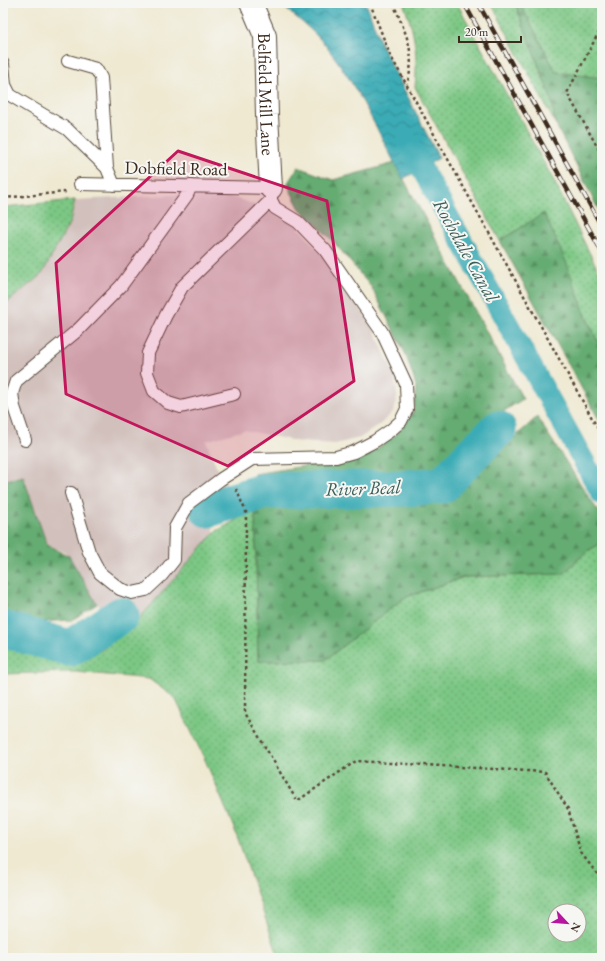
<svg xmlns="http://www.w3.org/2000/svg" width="605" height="961" font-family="'EB Garamond',serif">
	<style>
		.industrial { fill: #d1c0bc }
		.grass { fill: url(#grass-dots); stroke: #5c7851; fill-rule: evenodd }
		.forest { fill: url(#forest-firs); stroke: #506b48 }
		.water { fill: url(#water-waves); stroke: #3a6a6a }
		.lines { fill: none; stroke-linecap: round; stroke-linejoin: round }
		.canal { stroke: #3aabb5; stroke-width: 22 }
		.river { stroke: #3aabb5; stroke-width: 37 }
		.lane-casing { stroke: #564739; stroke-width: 14 }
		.street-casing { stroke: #564739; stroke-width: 24 }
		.path { stroke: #564739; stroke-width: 2.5; stroke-dasharray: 3 3; stroke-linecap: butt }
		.lane { stroke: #fff; stroke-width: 12 }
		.street { stroke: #fff; stroke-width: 22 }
		.rail-casing { stroke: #3b2a1e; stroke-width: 4.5 }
		.rail { stroke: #f6f6f2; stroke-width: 3; stroke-dasharray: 9; stroke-linecap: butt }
		.marked { fill: #c2185b; fill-opacity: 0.2; stroke: #c2185b; stroke-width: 3; stroke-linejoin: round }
		.labels { text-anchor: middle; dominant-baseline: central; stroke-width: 4; stroke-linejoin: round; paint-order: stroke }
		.street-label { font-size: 18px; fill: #3b2a1e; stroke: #f6f6f2 }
		.water-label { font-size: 19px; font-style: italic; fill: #3b5e5a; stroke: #f6f6f2 }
	</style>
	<defs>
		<pattern id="grass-dots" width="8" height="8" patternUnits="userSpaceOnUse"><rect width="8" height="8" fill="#7cc784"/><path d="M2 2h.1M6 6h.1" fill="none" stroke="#67a26b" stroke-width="1.8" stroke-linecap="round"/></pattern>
		<pattern id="forest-firs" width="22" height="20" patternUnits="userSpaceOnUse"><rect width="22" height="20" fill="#65ac72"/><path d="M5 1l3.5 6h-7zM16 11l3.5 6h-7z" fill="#548c5d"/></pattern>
		<pattern id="water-waves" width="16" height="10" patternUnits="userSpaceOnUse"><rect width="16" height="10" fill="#3aabb5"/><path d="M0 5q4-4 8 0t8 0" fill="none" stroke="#328b93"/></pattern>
	</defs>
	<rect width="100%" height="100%" fill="#f6f6f2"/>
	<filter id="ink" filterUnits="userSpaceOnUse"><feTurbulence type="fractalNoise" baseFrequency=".025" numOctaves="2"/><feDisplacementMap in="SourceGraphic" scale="8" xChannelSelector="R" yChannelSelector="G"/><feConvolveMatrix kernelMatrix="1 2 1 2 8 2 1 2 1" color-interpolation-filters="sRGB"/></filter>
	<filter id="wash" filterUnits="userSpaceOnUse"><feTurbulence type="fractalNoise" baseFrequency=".012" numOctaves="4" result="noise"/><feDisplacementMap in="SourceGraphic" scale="16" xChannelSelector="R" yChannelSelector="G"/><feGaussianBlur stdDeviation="0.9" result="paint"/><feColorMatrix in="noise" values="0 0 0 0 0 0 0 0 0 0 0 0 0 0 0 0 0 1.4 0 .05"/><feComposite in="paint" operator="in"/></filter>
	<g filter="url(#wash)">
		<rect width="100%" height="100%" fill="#efe9d2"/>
		<path class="industrial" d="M193,194H220L248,202L296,225L337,272L341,287L353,296L375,332L395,377L397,398L394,411L379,425L360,438L335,444L300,442L244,430L206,441L227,492L204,501L230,577L131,624L97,604L65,552L47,545L3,558V306L70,222L75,200Z"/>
		<path class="grass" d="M403,3H457L555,183L602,278V350C580,306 564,259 544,213L500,241L415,87C418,55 415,32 403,3Z
			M491,3H515L552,101L555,123Z
			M520,3H599L602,13V78L556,73Z
			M75,200L70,222L42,274L3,306V207Z
			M255,504L258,661L325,660L404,598L464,577L563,574L587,551L602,543V958H279L236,833L206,762L175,698L149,679L76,672L3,674V645L74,660L102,650L138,620L215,532L236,520ZM555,911H579V935H555Z"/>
		<path class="forest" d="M515,3H520L556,72L602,78V217L555,123L552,101Z
			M395,163L523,399L490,420L436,476L249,482L254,474L367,456L398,433L414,410L416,386L406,355L372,288L333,241L300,209L287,184L298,167L333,180Z
			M544,213L567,264L587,320L602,350V425L500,241Z
			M537,417L602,517V543L587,551L563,574L464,577L404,598L325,660L258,661L255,504L274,500L451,495Z
			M23,476L47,545L69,556L97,604L72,620L37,622L3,617V481Z"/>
		<path class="water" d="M278,3H366L381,44L439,158L403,179C379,134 358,86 326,46C312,29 295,16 278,3Z"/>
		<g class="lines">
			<path class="canal" d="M407,142L602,494"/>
			<path class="river" d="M208,509L265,491L407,488L443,485L470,456L498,429
				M3,629L70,648L121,615"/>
		</g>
	</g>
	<g filter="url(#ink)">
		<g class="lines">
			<defs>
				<path id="lane" d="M68,61L96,69L101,78L107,168
					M3,64L5,85L10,95L67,129L107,168L114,185
					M234,394L181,407L168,403L154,391L147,373L148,353L166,315L182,287L271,200
					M25,440L14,407L12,393L16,381L78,330L121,286L187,195L191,186
					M71,493L89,552L100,573L120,589L132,593L146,590L162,575L174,560L175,528L189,503L221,479L252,459L336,457L354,452L375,441L391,430L401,421L407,409L406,384L382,332L325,250L298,222L275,208L271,200V188L80,184"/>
				<g id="street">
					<path id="s1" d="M251,3L265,36L267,115L271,188"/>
				</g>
			</defs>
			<use href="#lane" class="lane-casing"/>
			<use href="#street" class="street-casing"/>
			<path class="path" d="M370,3L390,55L602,436
				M393,3C405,32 417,52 407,84
				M602,26L567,93L602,155
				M3,198L66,192
				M236,489L246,512L245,713L297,801L356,761L545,772L568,809L581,853L602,880"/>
			<use href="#lane" class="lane"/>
			<use href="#street" class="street"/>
			<defs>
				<path id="rail" d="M464,3L602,252
					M478,3L602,227"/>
			</defs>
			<use href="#rail" class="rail-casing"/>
			<use href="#rail" class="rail"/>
		</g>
	</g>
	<path class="marked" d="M178,151L327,201L354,381L228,466L66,394L56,263Z"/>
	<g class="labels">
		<g class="street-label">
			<text stroke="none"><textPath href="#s1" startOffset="94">Belfield Mill Lane</textPath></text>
			<text transform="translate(176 168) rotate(1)">Dobfield Road</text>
		</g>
		<g class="water-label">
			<text transform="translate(466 250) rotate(61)">Rochdale Canal</text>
			<text transform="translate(363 488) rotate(-2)">River Beal</text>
		</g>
	</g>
	<rect width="605" height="961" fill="none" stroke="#f6f6f2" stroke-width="16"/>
	<g transform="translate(567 923) rotate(116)"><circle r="19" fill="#f6f6f2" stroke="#aba49d"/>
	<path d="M0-3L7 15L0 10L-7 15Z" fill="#b5179e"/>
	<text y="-6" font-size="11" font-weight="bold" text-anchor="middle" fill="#3b2a1e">N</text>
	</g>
	<path d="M459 36v6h62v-6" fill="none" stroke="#3b2a1e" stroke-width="2"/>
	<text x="465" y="36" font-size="12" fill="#3b2a1e" stroke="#f6f6f2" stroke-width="3" paint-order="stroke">20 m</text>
</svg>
